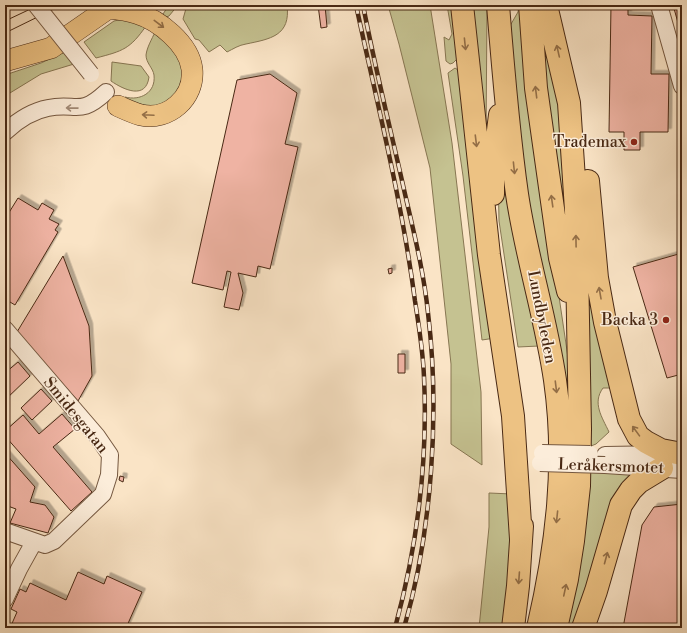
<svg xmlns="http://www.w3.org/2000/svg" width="687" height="633" font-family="'Libre Bodoni',serif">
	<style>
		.green { fill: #c5c291; stroke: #877652 }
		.building { fill: #efb3a3; stroke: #492914; filter: url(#shadow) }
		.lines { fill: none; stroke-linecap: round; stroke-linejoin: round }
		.minor-casing { stroke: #755840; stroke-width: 18 }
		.major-casing { stroke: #492914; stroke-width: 22 }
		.highway-casing { stroke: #492914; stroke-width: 24 }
		.minor { stroke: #fcedda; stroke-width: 16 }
		.major { stroke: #edc283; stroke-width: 21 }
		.highway { stroke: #edc283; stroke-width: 22 }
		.tram { stroke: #492914; stroke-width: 1 }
		.rail-casing { stroke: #492914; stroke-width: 4.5 }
		.rail { stroke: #fcedda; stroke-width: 3; stroke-dasharray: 9; stroke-linecap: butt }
		.minor-bridge-casing { stroke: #755840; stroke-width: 18; stroke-linecap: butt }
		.minor-bridge { stroke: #fcedda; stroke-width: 16 }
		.oneway { stroke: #936e46 }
		.oneway2 { stroke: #a28b77 }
		.poi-dot { fill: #8f2418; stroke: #fcedda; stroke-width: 1.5 }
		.labels { text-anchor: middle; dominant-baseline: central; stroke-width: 3; stroke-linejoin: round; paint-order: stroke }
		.poi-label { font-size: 16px; fill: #492914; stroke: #fcedda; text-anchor: end }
		.street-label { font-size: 16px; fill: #492914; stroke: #fcedda }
	</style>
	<defs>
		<filter id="shadow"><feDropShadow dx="3.5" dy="-3.5" stdDeviation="0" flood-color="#0004"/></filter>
	</defs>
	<rect width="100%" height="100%" fill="#fae4c6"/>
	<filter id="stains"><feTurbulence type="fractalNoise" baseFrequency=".005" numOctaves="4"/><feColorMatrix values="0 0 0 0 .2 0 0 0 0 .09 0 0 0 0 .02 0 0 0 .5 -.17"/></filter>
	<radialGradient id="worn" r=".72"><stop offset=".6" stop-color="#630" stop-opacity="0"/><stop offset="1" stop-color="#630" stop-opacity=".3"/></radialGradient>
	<path class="green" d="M169,5H178L169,16L163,18V14Z
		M187,5H287C291,36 270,39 246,44C239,45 233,49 227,52L220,45L209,52L199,40L195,39L183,19Z
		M388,5H430L452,143L481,392L482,465L451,444V364L430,168L399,44Z
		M447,5H454L458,58L453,63L450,64L446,61L444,37L449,40L452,34Z
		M470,5H487L486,141Z
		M519,5H523L553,256L570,371L573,424L530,226L507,31L518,12Z
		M536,5L564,127L569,185L565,253Z
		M128,18L146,26C130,49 123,51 96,58L84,42L114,21Z
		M155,32L172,42L187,80L160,110L124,99L125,97C140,101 156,93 154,75C153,68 146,63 146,55C147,47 152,39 155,32Z
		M65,52L74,64L41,74L5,96V75L41,63Z
		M112,62L141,66L149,77C146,100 124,90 111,81Z
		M455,68L458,70L495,338L482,340L463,176L448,73Z
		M504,170L539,346L518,347L499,221L498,171Z
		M588,226L614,388H603C592,403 602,417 609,432L596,444L591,446L588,430Z
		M643,470L578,628H564L589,471Z
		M489,493L512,494L511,562L503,628H479L489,527Z"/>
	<path class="building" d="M318,5H325L327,27L321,28Z
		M611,5H628V15L652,16L651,74H669L668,132H640V150H624V132H609Z
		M673,5H682V37Z
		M270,74L297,93L285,144L298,147L270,269L258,266L256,277L238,273L243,293L239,310L224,307L231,272L227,271L223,290L192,283L237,80Z
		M18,198L38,210L42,203L54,210L49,219L59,224L55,230L58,232L15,305L5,299V219Z
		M682,253V374L667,378L633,267Z
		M63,256L89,326L92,376L78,401L17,332Z
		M392,268V273L389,274L388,269Z
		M398,354H405V373H398Z
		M18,362L30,376L5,400V373Z
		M41,389L52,401L32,420L21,408Z
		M62,414L75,429L53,447L92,492L71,511L5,436V431L23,415L39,434Z
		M5,453L35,487L30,502L45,505L54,517L48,533L10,523L16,509L5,505V500L8,497L5,494Z
		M120,476L124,477L123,482L119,480Z
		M682,504V628H623L642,525L654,507Z
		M78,572L104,584L107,576L142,592L126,628H10L17,612L11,609L20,589L26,592L30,583L66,600Z"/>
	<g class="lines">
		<defs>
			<path id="minor" d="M659,5L682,86
				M5,132C17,121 32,111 48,108C77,102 79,117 106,92
				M5,329L97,436L110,455L109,475L103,494L54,541L45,545L5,531
				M605,455L668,454
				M605,465L682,470
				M5,599L19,569L34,542"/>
			<path id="major" d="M109,8C118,9 127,10 136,13C159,20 189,44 192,69C195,98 168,121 141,115C133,113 125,109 118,106
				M5,61L51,48L113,5"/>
			<path id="highway" d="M462,5L489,255L513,416L521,539
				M498,5C503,68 508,131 517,194C526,256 546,318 555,380C567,464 557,546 538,628
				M530,5L536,88L560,258L568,291
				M546,5L569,103L576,210L580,429L579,486L573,541L567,579L556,628
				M588,181L597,278L605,322L629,419L638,436L646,442L661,450L682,454
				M493,194V170L500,115
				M513,628L518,586L522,526
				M583,628L596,591L621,505L631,490L639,482L662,468"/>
		</defs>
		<use href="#minor" class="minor-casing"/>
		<use href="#major" class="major-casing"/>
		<use href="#highway" class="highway-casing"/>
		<use href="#minor" class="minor"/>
		<use href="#major" class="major"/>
		<use href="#highway" class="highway"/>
		<path class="tram" d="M5,21L39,5
			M5,33L62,5"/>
		<defs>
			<path id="rail" d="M356,5C377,103 402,201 415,301C419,326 423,351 424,377C428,460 417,547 395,628
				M363,5C375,68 391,131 405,194C414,233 424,273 428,313C440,412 432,532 404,628"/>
		</defs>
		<use href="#rail" class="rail-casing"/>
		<use href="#rail" class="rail"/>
		<defs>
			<path id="minor-bridge" d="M36,5L91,74
				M542,453L590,454
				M540,463L605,465"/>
		</defs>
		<use href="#minor-bridge" class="minor-bridge-casing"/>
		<use href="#minor-bridge" class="minor-bridge"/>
	</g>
	<defs><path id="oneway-shaft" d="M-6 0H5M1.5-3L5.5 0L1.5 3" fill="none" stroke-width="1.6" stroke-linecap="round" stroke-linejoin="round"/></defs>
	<g class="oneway">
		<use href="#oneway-shaft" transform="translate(159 24) rotate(37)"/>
		<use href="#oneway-shaft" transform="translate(465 44) rotate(84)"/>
		<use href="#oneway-shaft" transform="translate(558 51) rotate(-103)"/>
		<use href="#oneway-shaft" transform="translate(536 92) rotate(-97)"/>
		<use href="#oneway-shaft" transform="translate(148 115) rotate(-177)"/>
		<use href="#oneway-shaft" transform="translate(476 141) rotate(83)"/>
		<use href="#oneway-shaft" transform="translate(514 168) rotate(84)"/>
		<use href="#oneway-shaft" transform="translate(552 201) rotate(-98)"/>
		<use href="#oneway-shaft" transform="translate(576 241) rotate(-91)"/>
		<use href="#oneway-shaft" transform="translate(600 293) rotate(-100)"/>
		<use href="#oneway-shaft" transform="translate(556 387) rotate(83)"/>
		<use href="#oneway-shaft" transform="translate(636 431) rotate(-126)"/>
		<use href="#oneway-shaft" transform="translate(557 517) rotate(96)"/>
		<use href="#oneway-shaft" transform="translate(606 558) rotate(-75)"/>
		<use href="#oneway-shaft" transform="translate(519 578) rotate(94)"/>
		<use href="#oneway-shaft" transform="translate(565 590) rotate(-78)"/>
	</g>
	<use class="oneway2" href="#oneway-shaft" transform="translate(72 108) rotate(-179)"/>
	<g class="poi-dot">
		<circle cx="634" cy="142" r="4"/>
		<circle cx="666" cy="320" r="4"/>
	</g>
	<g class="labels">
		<g class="poi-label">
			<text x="626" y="142">Trademax</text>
			<text x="658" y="320">Backa 3</text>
		</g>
		<g class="street-label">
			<text transform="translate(542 317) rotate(79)">Lundbyleden</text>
			<text transform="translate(76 415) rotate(51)">Smidesgatan</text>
			<text transform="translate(611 466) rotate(2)">Leråkersmotet</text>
		</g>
	</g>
	<rect width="687" height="633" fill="none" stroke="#fae4c6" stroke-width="20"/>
	<rect x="6" y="6" width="675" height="621" fill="none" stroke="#492914" stroke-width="2"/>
	<rect x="10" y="10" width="667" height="613" fill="none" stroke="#492914"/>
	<rect width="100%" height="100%" filter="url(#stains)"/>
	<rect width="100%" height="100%" fill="url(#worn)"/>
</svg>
